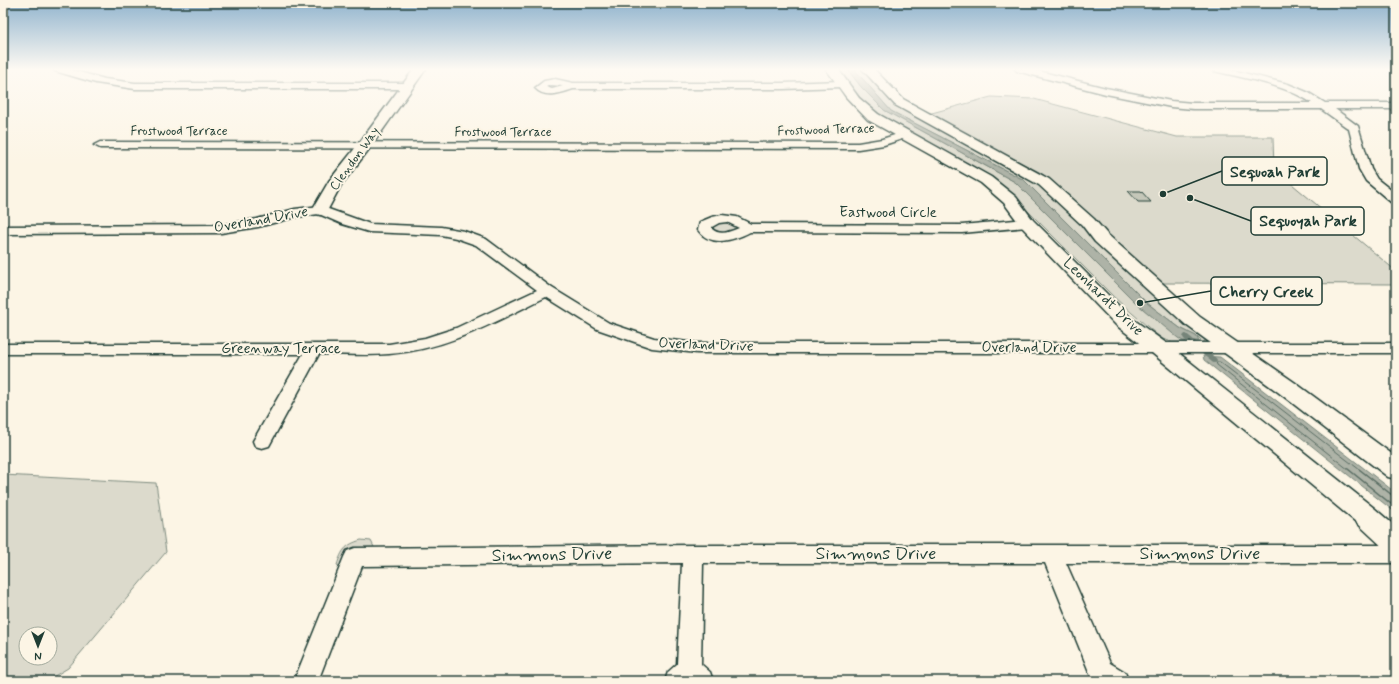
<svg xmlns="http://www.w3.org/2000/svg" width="1399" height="684" font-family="Mynerve,sans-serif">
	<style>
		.green { fill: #dcdacc; stroke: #7e8c80; fill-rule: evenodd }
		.water { fill: #aeb3a7; stroke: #758479 }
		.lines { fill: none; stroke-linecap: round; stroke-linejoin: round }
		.shore-far1 { stroke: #586c62; stroke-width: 1 }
		.shore { stroke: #586c62; stroke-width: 1.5 }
		.stream { stroke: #758479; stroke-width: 5.5 }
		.building { fill: #c5c7b9; stroke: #1f3d34 }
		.minor-casing { stroke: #1f3d34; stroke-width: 3 }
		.tertiary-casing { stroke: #1f3d34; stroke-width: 3 }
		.minor { fill: #fcf5e5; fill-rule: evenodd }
		.tertiary { fill: #fcf5e5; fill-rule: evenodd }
		.labels { text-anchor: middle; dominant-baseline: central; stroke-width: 4; stroke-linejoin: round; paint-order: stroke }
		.far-street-label { font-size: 13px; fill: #1f3d34; stroke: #fcf5e5 }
		.street-label { font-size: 15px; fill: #1f3d34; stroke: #fcf5e5 }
		.near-street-label { font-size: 18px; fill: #1f3d34; stroke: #fcf5e5 }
		.leader { fill: none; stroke: #1f3d34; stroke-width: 1.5 }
		.callout-dot { fill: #1f3d34; stroke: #fcf5e5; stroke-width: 1.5 }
		.callout { fill: #fcf5e5; stroke: #1f3d34; stroke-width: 1.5 }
		.callout-label { font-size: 16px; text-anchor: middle; font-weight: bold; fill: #1f3d34 }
	</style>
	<rect width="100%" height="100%" fill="#fcf5e5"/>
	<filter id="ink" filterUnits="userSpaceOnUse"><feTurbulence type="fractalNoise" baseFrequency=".025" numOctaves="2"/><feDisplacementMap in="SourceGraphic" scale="8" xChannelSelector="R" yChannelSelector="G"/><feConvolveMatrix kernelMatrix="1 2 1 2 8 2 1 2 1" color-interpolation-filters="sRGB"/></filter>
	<g filter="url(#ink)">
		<path class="green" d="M838,69H847L862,88L884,110L1015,182L1137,304L1186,342H1172L1163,339L1156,334L1116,299L1000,183L875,112L857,94Z
			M854,69H863L895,104L1034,180L1206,339L1203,343L1196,336L1180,328L1147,303L1024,180L891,111Z
			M991,97L1034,99L1177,137H1273L1274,169L1396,271V284L1161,283L1109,237L1060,188L1041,173L928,114Z
			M717,222L731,223L734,227V231C727,234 721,233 714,230L713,226Z
			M3,475L156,483L166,552L68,668L46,681H3ZM26,634H50V658H26Z
			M361,540L371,541L374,547L344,568L337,565C342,550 345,545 361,540Z"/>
		<path class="water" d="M847,69H854L891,111L1024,180L1147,303L1180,328L1196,336L1199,341H1183L1178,338L1137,304L1015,182L884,110L862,88Z
			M1203,356L1220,357L1396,493V513L1204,360Z"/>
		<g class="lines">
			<path class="shore-far1" d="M1349,470L1217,365L1216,362H1220L1360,470"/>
			<path class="shore" d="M1348,469L1396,508
				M1359,469L1392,495H1396"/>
			<path class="stream" d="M1186,337L1214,360"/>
		</g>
		<path class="building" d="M1128,191H1141L1151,202H1138Z"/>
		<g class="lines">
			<defs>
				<path id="minor" d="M53,69H68L105,79L135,83H407L412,86L407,89H135L96,83L55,71Z
					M1015,69H1031L1106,88L1171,101L1193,103H1312C1283,84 1247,79 1214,71L1212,69H1228L1288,84L1309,93L1325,103H1396V109H1335L1358,126L1371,169L1377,179L1396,194V204L1392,203L1366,181L1359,169L1349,129L1321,109H1193L1171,107L1106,94L1017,71Z
					M555,79L573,83H783L841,81L846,84L841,87L783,89H573C561,93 545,99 535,88L544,81ZM550,85L563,86L552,89L546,87Z
					M904,132L908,133L909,135L908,137L884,145L858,149L100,148L94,145L100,142L858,143L882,139Z
					M320,206L370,224L441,227L464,231L486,239L552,288L609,323L654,338L697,343H1396V353H697L652,348L597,329L546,297C495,322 448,349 389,354C366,356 342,354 319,354L269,446L262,448L255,446L253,441L303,354H3V344H389L425,338L456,328L537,290L476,245L456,238L441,235L369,232L342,224L319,214L296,217L258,227L221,233L3,234V226L221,225L257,219L295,209Z
					M722,215L737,217L751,224L962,225L1027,219L1032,220L1034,223L1032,226L1027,227L962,233L750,232C735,240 710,248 698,230L700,222L712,217ZM727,222L739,228C729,232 720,236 712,229V227L719,223Z
					M693,545H1396V563H1066L1110,663L1125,672L1128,681H1095L1092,679L1045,563H703L701,664L710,672L713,681H665L668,672L677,664L682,563L362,566L318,681H294L344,557L347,551L355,548Z"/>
				<path id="tertiary" d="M414,69H426L370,148L341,185L326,213L320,215L314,213L312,210L329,181L360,142Z
					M826,69H838L859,98L878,114L991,177L1016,197L1033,220L1130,317L1166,343L1374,508L1396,527V554L1387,551L1356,522L1152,353L1116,325L1021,226L1004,203L981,183L868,120L846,97Z
					M862,69H874L903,99L1049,179L1094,219L1107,234L1200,317L1294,382L1396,457V479L1388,477L1278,392L1186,325L1095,242L1082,225L1039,185L895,105Z"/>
			</defs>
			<use href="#minor" class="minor-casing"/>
			<use href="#tertiary" class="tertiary-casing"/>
			<use href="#minor" class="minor"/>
			<use href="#tertiary" class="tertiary"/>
		</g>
	</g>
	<linearGradient id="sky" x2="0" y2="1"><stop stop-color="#91b4ce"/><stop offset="0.42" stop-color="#fefaf3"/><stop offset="1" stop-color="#fefaf3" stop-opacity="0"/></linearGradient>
	<rect width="1399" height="165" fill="url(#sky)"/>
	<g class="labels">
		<g class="far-street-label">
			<text transform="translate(826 130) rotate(-2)">Frostwood Terrace</text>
			<text x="179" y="131">Frostwood Terrace</text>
			<text x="503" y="132">Frostwood Terrace</text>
			<text transform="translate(355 159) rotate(-54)">Clendon Way</text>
		</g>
		<g class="street-label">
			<text x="888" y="213">Eastwood Circle</text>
			<text transform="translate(261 220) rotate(-10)">Overland Drive</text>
			<text transform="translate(1103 297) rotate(44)">Leonhardt Drive</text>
			<text transform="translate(706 345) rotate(2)">Overland Drive</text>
			<text x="1029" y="348">Overland Drive</text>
			<text x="281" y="349">Greenway Terrace</text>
		</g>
		<g class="near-street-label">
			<text x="876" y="554">Simmons Drive</text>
			<text x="1200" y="554">Simmons Drive</text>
			<text transform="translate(552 555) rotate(-1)">Simmons Drive</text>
		</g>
	</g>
	<path class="leader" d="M1163 194L1222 171M1190 198L1251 221M1140 303L1211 291"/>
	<g class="callout-dot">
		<circle cx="1163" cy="194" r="4"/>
		<circle cx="1190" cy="198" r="4"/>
		<circle cx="1140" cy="303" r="4"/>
	</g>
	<g class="callout">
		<rect x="1222" y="157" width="105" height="28" rx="4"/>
		<rect x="1251" y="207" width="113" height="28" rx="4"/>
		<rect x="1211" y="277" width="111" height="28" rx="4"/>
	</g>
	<g class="callout-label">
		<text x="1275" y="177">Sequoah Park</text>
		<text x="1308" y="226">Sequoyah Park</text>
		<text x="1266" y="297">Cherry Creek</text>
	</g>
	<rect width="1399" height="684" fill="none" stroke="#fcf5e5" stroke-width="16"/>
	<rect x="8" y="8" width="1383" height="668" fill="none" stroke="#1f3d34" stroke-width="1.5" filter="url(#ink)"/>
	<g transform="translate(38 646) rotate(180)"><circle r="19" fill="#fcf5e5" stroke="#a4ab9e"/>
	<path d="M0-3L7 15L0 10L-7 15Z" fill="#1f3d34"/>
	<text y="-6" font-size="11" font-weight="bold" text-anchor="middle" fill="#1f3d34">N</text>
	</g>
</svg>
